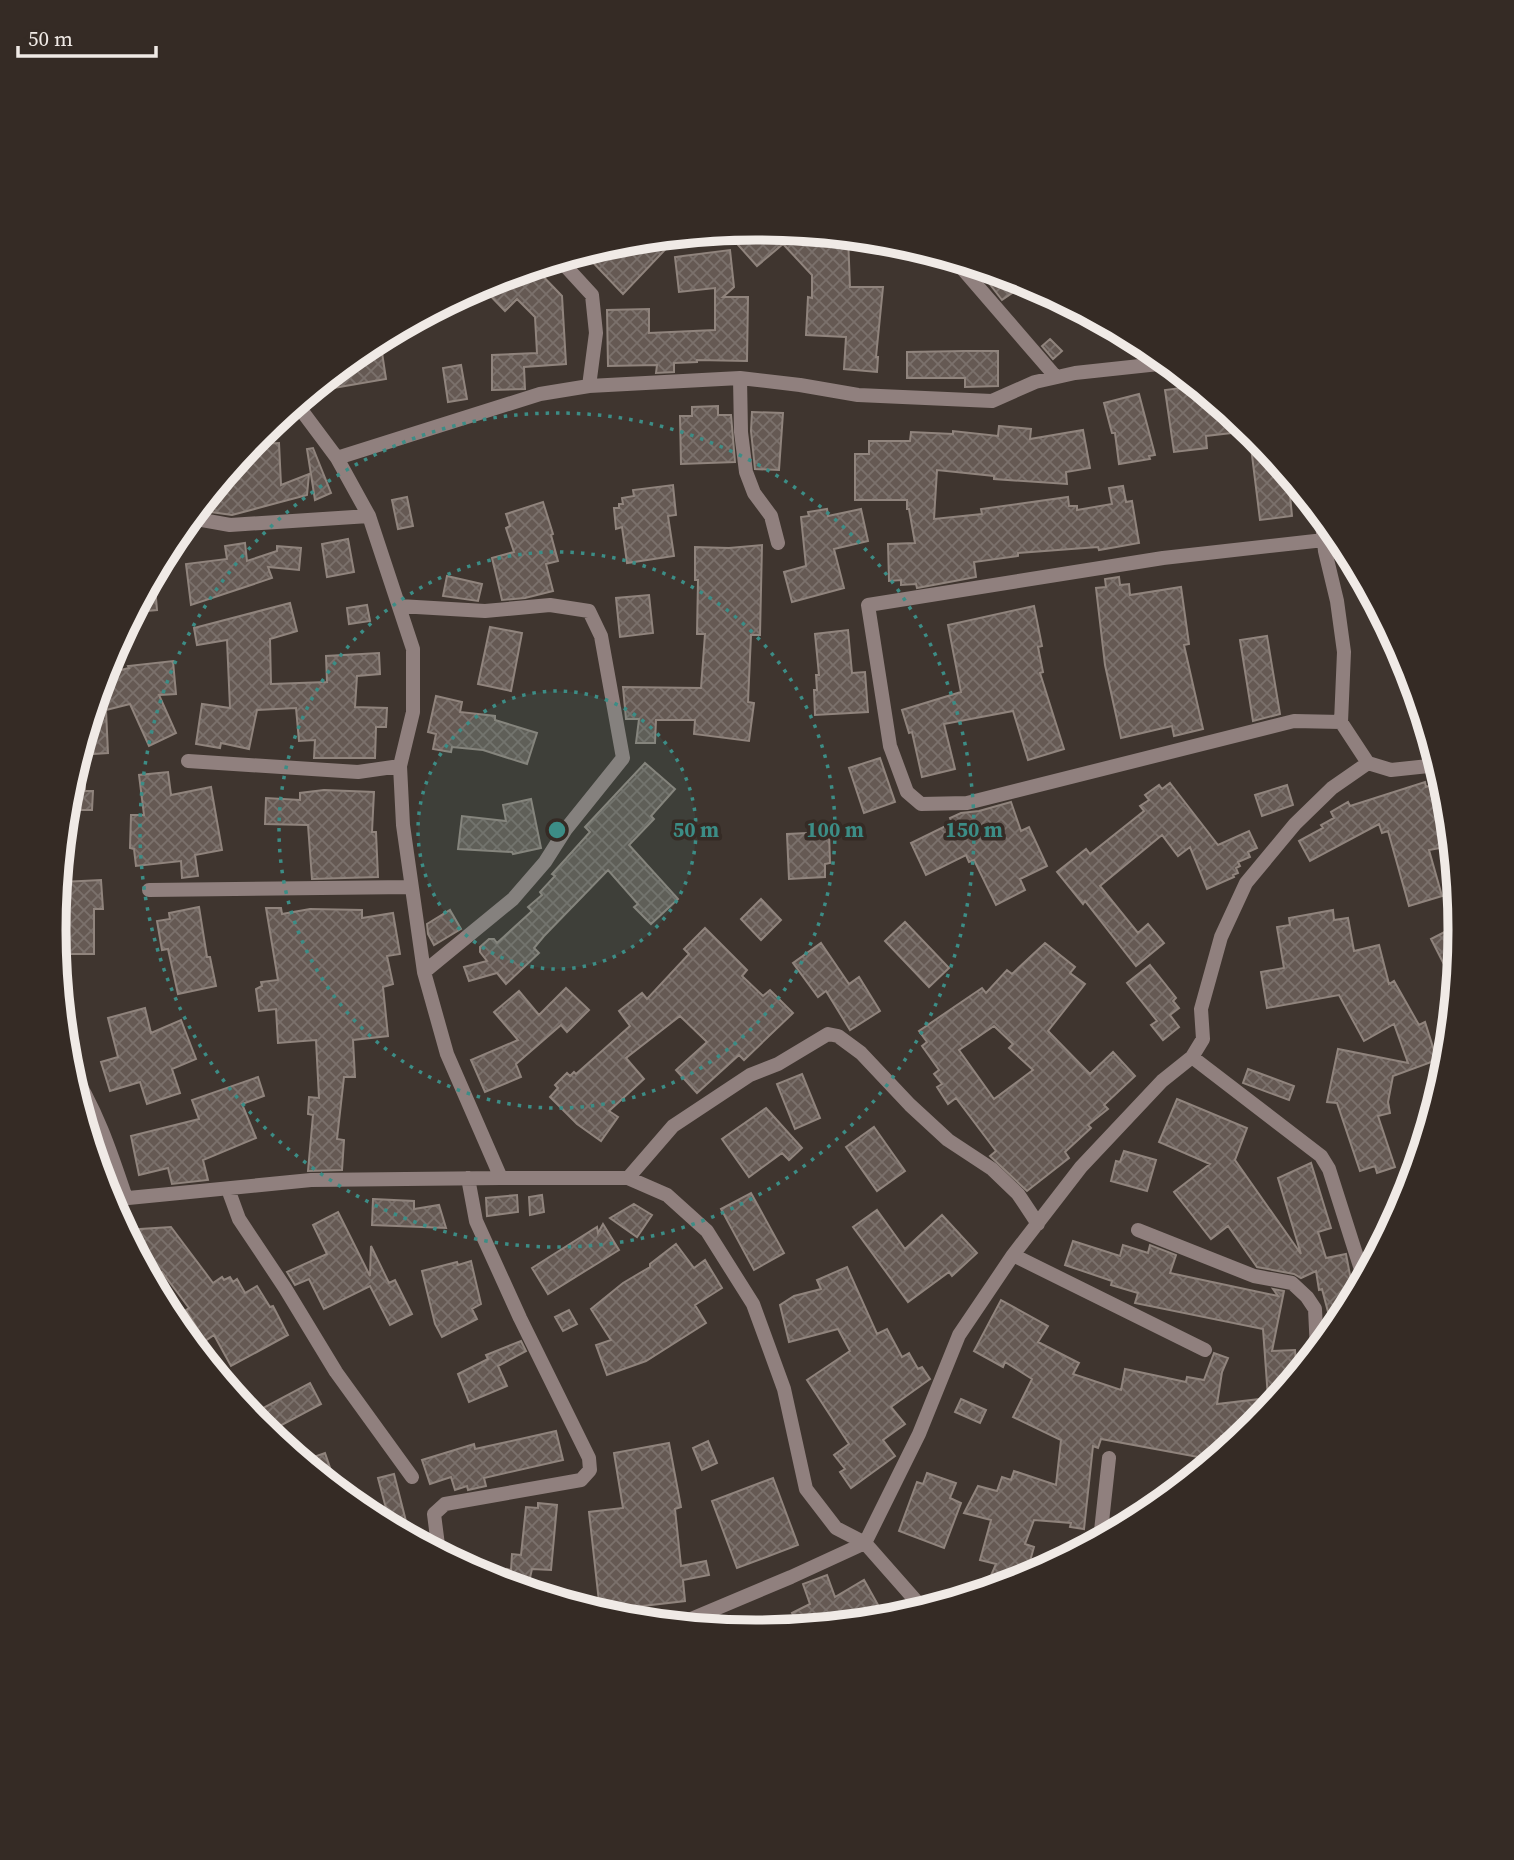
<svg xmlns="http://www.w3.org/2000/svg" width="1514" height="1860" font-family="'Source Serif 4',serif">
	<style>
		.building { fill: url(#building-cross-hatch); stroke: #90847d; stroke-width: 2; fill-rule: evenodd }
		.lines { fill: none; stroke-linecap: round; stroke-linejoin: round }
		.minor { stroke: #90807e; stroke-width: 14 }
		.ring { fill: none; stroke: #3c8d86; stroke-width: 3.5; stroke-dasharray: 3.5 7 }
		.rim { fill: none; stroke: #f0eae6; stroke-width: 9 }
		.centre { fill: #3c8d86; stroke: #352b25; stroke-width: 3.5 }
		.ring-label { font-size: 21px; text-anchor: middle; font-weight: bold; fill: #3c8d86; stroke: #352b25; stroke-width: 7; stroke-linejoin: round; paint-order: stroke }
	</style>
	<defs>
		<pattern id="building-cross-hatch" width="8" height="8" patternUnits="userSpaceOnUse" patternTransform="scale(1.75)"><rect width="8" height="8" fill="#655953"/><path d="M0 0l8 8M0 8l8-8" fill="none" stroke="#7b716c"/></pattern>
	</defs>
	<rect width="100%" height="100%" fill="#3f352f"/>
	<path class="building" d="M757,227L848,236L850,287H883L876,357H878L877,372L844,369L846,337L806,335L808,297L812,298V275L783,244L757,266L731,237L740,229Z
		M679,235L623,294L583,252L620,241Z
		M730,250L734,287L723,297H748L747,361L697,360V362L674,363V372L656,373L657,365L608,366L607,310L649,309V333L715,330V288L679,292L675,257Z
		M975,265L1026,281L1028,282L1002,300Z
		M531,268H535L562,296L566,364L524,367L525,389L492,390V355L537,353L535,317L517,299L505,311L480,285Z
		M1050,339L1062,351L1053,359L1042,346Z
		M381,346L386,379L310,392L363,349Z
		M965,351H998V386L965,387V378H907V352Z
		M461,365L467,399L448,402L443,368Z
		M1196,386L1254,433L1288,474L1292,516L1260,520L1249,431L1206,436L1207,448L1174,452L1165,390Z
		M1139,394L1155,455L1149,456L1150,459L1119,464L1115,433H1112L1104,403Z
		M718,406V415H731L735,462L681,464L680,416H692V407Z
		M752,412L783,413L779,470L755,469L751,431Z
		M999,426L1031,429L1030,439L1083,430L1090,468L1066,472L1067,484L994,479V476L937,470L934,519L982,514L981,509L1068,497L1069,506H1077V510L1112,504L1109,488L1123,486L1126,502L1132,501L1139,543L1099,550L1098,547L1018,553V556L974,562L976,577L917,588L916,584L901,585V580L889,581L888,544L915,543L909,509H907V500H855V454H869V441H910L911,432L953,434V431L998,436Z
		M279,443L281,485L309,474L307,495L232,515L211,512L207,498L218,485L239,479V459L252,444Z
		M313,448L331,493L315,500L307,449Z
		M673,485L676,515L668,516L674,556L627,563L622,527L616,529L614,508H619V504H623L622,498L634,496L633,490Z
		M407,497L413,526L398,529L392,500Z
		M543,502L553,534L551,535L558,561L546,564L553,591L525,598L502,600L492,558L514,552L506,528L510,526L506,514Z
		M827,509L828,516L861,509L868,541L834,549L844,588L792,602L784,572L806,566L801,517L809,516L808,512Z
		M348,539L354,572L327,577L322,544Z
		M245,543L247,561L277,551V546L301,548L299,570L268,567L272,578L191,605L186,564L227,559L225,546Z
		M762,545L760,635H751L748,702L754,703L749,741L694,734L695,720H656L655,743H636L639,719H626L623,687L701,688L705,634H697L698,580H695V547L729,548Z
		M154,574L157,610L134,612L136,609Z
		M447,576L482,584L478,601L443,596Z
		M1119,577L1120,585L1129,584L1130,595L1181,587L1189,644L1184,645L1203,729L1174,736L1172,726L1121,738L1105,665L1096,588L1106,587L1105,579Z
		M649,595L653,633L620,637L616,598Z
		M290,603L297,631L270,639L271,684L327,682L326,656L379,653L380,674L357,676L355,707L387,708L386,727H376L375,758H314L315,740L299,741L296,708L257,710L249,749L221,743L220,748L196,744L202,704L230,708L227,640L197,645L194,628Z
		M367,605L370,621L349,624L347,608Z
		M1034,606L1042,646L1038,647L1043,672L1040,673L1064,749L1028,760L1013,711L944,724L955,769L922,777L912,732L909,733L902,710L961,692L948,625Z
		M490,627L522,633L511,691L478,684Z
		M848,630L852,673L865,672L868,712L815,715L814,690H817L816,675H819L815,634Z
		M1267,636L1280,714L1253,721L1240,640Z
		M173,661L176,694L159,695L176,733L149,746L130,704L106,710L108,753L79,755L104,674L129,668L128,666Z
		M436,696L462,702L460,712L495,716V720L537,733L527,764L483,750L452,747L451,752L433,749L436,734L428,732Z
		M880,758L895,802L864,813L849,768Z
		M645,763L675,789L651,816L654,819L629,845L678,899L651,924L634,907L638,904L608,870L544,936L534,948L539,953L506,984L497,973L469,981L464,967L487,961L480,952V947L489,939H494L497,943L532,911L528,907L542,895L540,892L555,876L552,874L590,832L585,827Z
		M168,772L171,795L211,787L222,850L195,855L198,876L182,878L181,861L136,866L134,849L130,848L131,815H144L139,775Z
		M1443,781L1446,793L1451,846L1429,850L1442,896L1409,906L1388,831L1382,833L1379,824L1310,861L1299,841L1323,828L1321,825L1334,818L1331,812L1348,802L1350,806L1425,782L1426,787Z
		M85,782V791H93L92,810H66L70,784Z
		M1170,783L1218,845L1249,831L1257,848L1248,852L1250,857L1238,862L1240,866L1236,868L1238,873L1233,875L1234,877L1207,889L1190,847L1178,856L1162,835L1100,886L1138,933L1148,924L1164,943L1136,966L1085,901L1083,904L1057,872L1086,849L1090,854L1144,811L1140,806L1149,800L1145,795L1159,785L1162,789Z
		M1287,785L1293,805L1262,816L1255,795Z
		M324,790L374,792L372,832H376L378,877L312,879L308,825L265,824L266,798L300,800V793Z
		M531,799L541,848L513,854L512,852L458,849L462,816L506,821L503,805Z
		M1011,802L1021,831L1029,827L1047,866L1020,879L1025,890L996,905L974,860L969,862L966,855L926,875L911,843L952,823L950,818L961,813L979,811Z
		M829,832L830,863L825,864V877L789,879L787,834Z
		M101,880L103,909H94V954H57L54,928H65L62,882Z
		M761,899L781,920L761,940L741,919Z
		M199,907L207,957H210L216,986L178,994L168,949L162,950L157,921L170,919L169,913Z
		M266,908H281L282,914L310,909L362,910V918L393,913L400,954L387,956L393,984L383,987L388,1036L353,1040L355,1077H344L337,1139L344,1140L342,1170L308,1171L313,1115L308,1114L309,1097L319,1098L316,1040L278,1043L276,1009L259,1011L256,989L262,986L261,982L278,980Z
		M450,910L461,929L434,945L428,934L427,924Z
		M1333,910L1334,920L1348,918L1354,951L1379,945L1389,984L1394,981L1419,1025L1425,1022L1437,1060L1393,1076L1388,1102L1390,1113L1378,1116L1395,1167L1377,1173L1375,1166L1360,1171L1337,1103L1327,1102L1338,1049L1408,1063L1394,1024L1364,1041L1339,995L1267,1008L1261,972L1284,968L1277,927L1290,925L1289,918Z
		M905,922L949,968L929,987L885,941Z
		M1454,927L1459,936V941L1452,945L1457,956L1454,984L1431,939Z
		M705,928L747,970L742,976L763,996L770,990L793,1013L744,1060L739,1055L697,1093L676,1070L707,1042L680,1016L626,1058L644,1079L609,1111L618,1117L601,1141L577,1124L550,1097L558,1088L555,1085L567,1073L570,1076L574,1072L576,1074L630,1026L619,1011L642,993L647,999L689,954L684,949Z
		M821,943L849,984L859,977L880,1011L850,1030L826,991L818,997L793,963Z
		M1045,943L1075,967L1070,973L1085,984L1048,1031L1090,1074L1113,1052L1135,1076L1104,1105L1108,1109L1088,1125L1091,1128L1065,1152L1069,1158L1027,1191L990,1156L996,1151L956,1098L948,1104L937,1087L942,1084L934,1074L939,1070L922,1046L927,1042L919,1031L982,988L986,993L1007,970L1012,974ZM994,1026L1013,1044L1009,1048L1033,1070L994,1099L959,1050Z
		M1150,965L1176,998L1173,1001L1179,1008L1170,1015L1179,1027L1163,1040L1151,1025L1157,1021L1127,983Z
		M566,988L589,1010L567,1032L561,1025L516,1064L521,1077L485,1092L471,1060L518,1040L494,1012L519,991L539,1015Z
		M145,1008L151,1033L181,1020L196,1059L172,1069L180,1093L147,1104L140,1082L110,1091L101,1062L118,1057L108,1018Z
		M1248,1069L1294,1086L1289,1100L1243,1083Z
		M802,1074L820,1118L795,1129L777,1084Z
		M258,1077L264,1096L242,1104L256,1138L203,1160L208,1180L172,1184L168,1168L139,1175L131,1136L199,1119L192,1100Z
		M1177,1099L1247,1128L1235,1160L1301,1254L1278,1178L1311,1163L1331,1228L1318,1232L1326,1258L1346,1254L1354,1296L1333,1331L1322,1289L1319,1290L1316,1271L1301,1278L1294,1274L1257,1267L1228,1226L1211,1239L1174,1192L1210,1164L1159,1142Z
		M766,1108L802,1148L789,1160L782,1153L749,1177L722,1139Z
		M874,1127L905,1171L877,1191L846,1147Z
		M1124,1151L1156,1160L1147,1191L1111,1181L1116,1161L1120,1162Z
		M751,1193L784,1253L754,1270L721,1209Z
		M517,1195L518,1212L487,1216L486,1198Z
		M542,1195L544,1212L530,1215L529,1197Z
		M373,1199L414,1201V1209L439,1205L446,1228L372,1225Z
		M634,1204L652,1215L637,1237L610,1218Z
		M877,1210L905,1249L942,1215L977,1253L952,1276L949,1272L908,1302L853,1227Z
		M338,1212L370,1276L371,1246L389,1283L395,1280L412,1314L390,1325L370,1286L324,1309L309,1279L295,1285L287,1272L327,1254L313,1225Z
		M603,1224L619,1250L548,1294L532,1268L597,1227L598,1233Z
		M171,1227L213,1283L222,1277L224,1280L230,1277L233,1282L237,1279L245,1293L257,1286L270,1307L273,1306L288,1335L231,1366L214,1335L205,1341L186,1310L189,1308L162,1272L150,1278L125,1230Z
		M1073,1241L1120,1256L1123,1245L1148,1253L1150,1245L1176,1255L1170,1273L1278,1296L1273,1289L1284,1291L1272,1351L1295,1350L1297,1375L1247,1433L1221,1436L1217,1457L1214,1460L1101,1439L1098,1448L1093,1446L1084,1529L1070,1527L1071,1523L1034,1520L1025,1544L1034,1547L1025,1579L984,1592L996,1564L980,1560L991,1520L964,1513L978,1486L997,1491L1002,1477L1011,1480L1014,1471L1056,1485L1061,1440L1013,1417L1032,1379L1005,1362L1003,1367L974,1351L1001,1300L1048,1326L1038,1342L1079,1363L1073,1374L1121,1390L1125,1369L1186,1382L1187,1377L1204,1380L1214,1353L1228,1358L1222,1372L1217,1404L1268,1398L1263,1329L1135,1303L1138,1293L1111,1285L1112,1281L1065,1265Z
		M676,1244L694,1268L705,1260L722,1288L695,1305L706,1323L646,1361L607,1375L596,1345L611,1340L591,1309L623,1283L650,1267V1264Z
		M471,1261L481,1304L472,1309L477,1319L442,1337L435,1324L422,1271L457,1262L458,1265Z
		M847,1267L877,1334L887,1329L902,1357L909,1353L918,1369L922,1367L930,1379L891,1407L905,1424L883,1440L895,1456L851,1488L840,1472L845,1469L834,1455L849,1444L807,1380L850,1351L838,1329L789,1342L780,1305L794,1296L821,1289L817,1280Z
		M569,1310L577,1324L563,1331L555,1317Z
		M521,1341L526,1351L498,1366L507,1386L469,1402L458,1374L488,1359L486,1355Z
		M310,1383L321,1404L278,1427L275,1422L262,1428L257,1424L252,1414Z
		M961,1399L986,1410L980,1423L955,1412Z
		M556,1431L563,1460L484,1478L486,1486L468,1490L467,1486L455,1490L451,1477L430,1484L422,1460L474,1444L475,1449Z
		M708,1441L717,1463L702,1470L693,1448Z
		M669,1443L681,1507L675,1509L681,1566L706,1561L709,1575L683,1580L685,1601L600,1611L589,1512L623,1508L614,1453Z
		M325,1453L338,1491L302,1461Z
		M927,1473L956,1483L950,1498L961,1503L944,1548L899,1531L917,1482L923,1484Z
		M394,1474L410,1537L391,1527L378,1478Z
		M773,1478L798,1545L737,1568L712,1501Z
		M538,1503L557,1505L551,1570L532,1569L527,1591L504,1584L507,1569L511,1570L512,1554L521,1555L526,1507L538,1508Z
		M827,1575L835,1597L864,1580L878,1605L845,1624L800,1628L792,1613L810,1604L803,1584Z"/>
	<g class="lines">
		<path class="minor" d="M559,259L592,295L596,333L589,386
			M954,259L1056,377
			M740,378L741,432L746,472L754,493L771,516L778,543
			M296,403L337,458L369,516L413,649V712L400,766L403,825L424,972L447,1054L501,1178
			M337,458L540,394L589,386L740,378L800,385L858,395L992,401L1035,382L1075,373L1168,363
			M1321,515L1325,551L1337,601L1344,652L1341,722
			M191,518L230,525L369,516
			M1324,540L1163,558L868,605L890,746L907,792L921,804L967,803L1294,721L1341,722L1368,763L1391,770L1438,765
			M399,606L485,611L550,605L589,611L601,636L623,758L566,829L545,862L513,899L424,972
			M188,761L358,772L400,766
			M149,890L411,887
			M1192,1057L1321,1156L1329,1169L1364,1279
			M68,1066C95,1105 111,1153 126,1198
			M1428,1119L1431,1118
			M628,1178L673,1126L750,1075L778,1064L828,1034L838,1036L861,1053L910,1105L948,1140L992,1169L1018,1194L1038,1224
			M228,1189L239,1219L285,1288L336,1372L412,1477
			M108,1200L311,1180L501,1178H628L667,1195L707,1231L753,1304L784,1389L806,1489L836,1528L865,1543L924,1610
			M1138,1230L1254,1276L1292,1283L1307,1297L1315,1309L1317,1350
			M1013,1255L1205,1350
			M1100,1540L1109,1458
			M439,1553L434,1514L445,1504L581,1480L590,1470L589,1458L520,1318L476,1221L468,1178
			M677,1625L791,1577L865,1543L919,1434L959,1335L1013,1255L1081,1167L1162,1081L1192,1057L1203,1039L1201,1009L1221,937L1246,883L1295,824L1332,788L1368,763"/>
	</g>
	<circle cx="557" cy="830" r="139" fill="#3c8d86" fill-opacity=".12"/>
	<g class="ring">
		<circle cx="557" cy="830" r="139"/>
		<circle cx="557" cy="830" r="278"/>
		<circle cx="557" cy="830" r="417"/>
	</g>
	<path d="M0 0H1514V1860H0ZM756 240H758A690 690 0 0 1 1448 930V930A690 690 0 0 1 758 1620H756A690 690 0 0 1 66 930V930A690 690 0 0 1 756 240Z" fill="#352b25" fill-rule="evenodd"/>
	<path class="rim" d="M756 240H758A690 690 0 0 1 1448 930V930A690 690 0 0 1 758 1620H756A690 690 0 0 1 66 930V930A690 690 0 0 1 756 240Z"/>
	<circle cx="557" cy="830" r="10" class="centre"/>
	<g class="ring-label">
		<text x="696" y="837">50 m</text>
		<text x="835" y="837">100 m</text>
		<text x="974" y="837">150 m</text>
	</g>
	<path d="M18 46v10h138v-10" fill="none" stroke="#f0eae6" stroke-width="3.5"/>
	<text x="28" y="46" font-size="21" fill="#f0eae6" stroke="#352b25" stroke-width="5" paint-order="stroke">50 m</text>
</svg>
